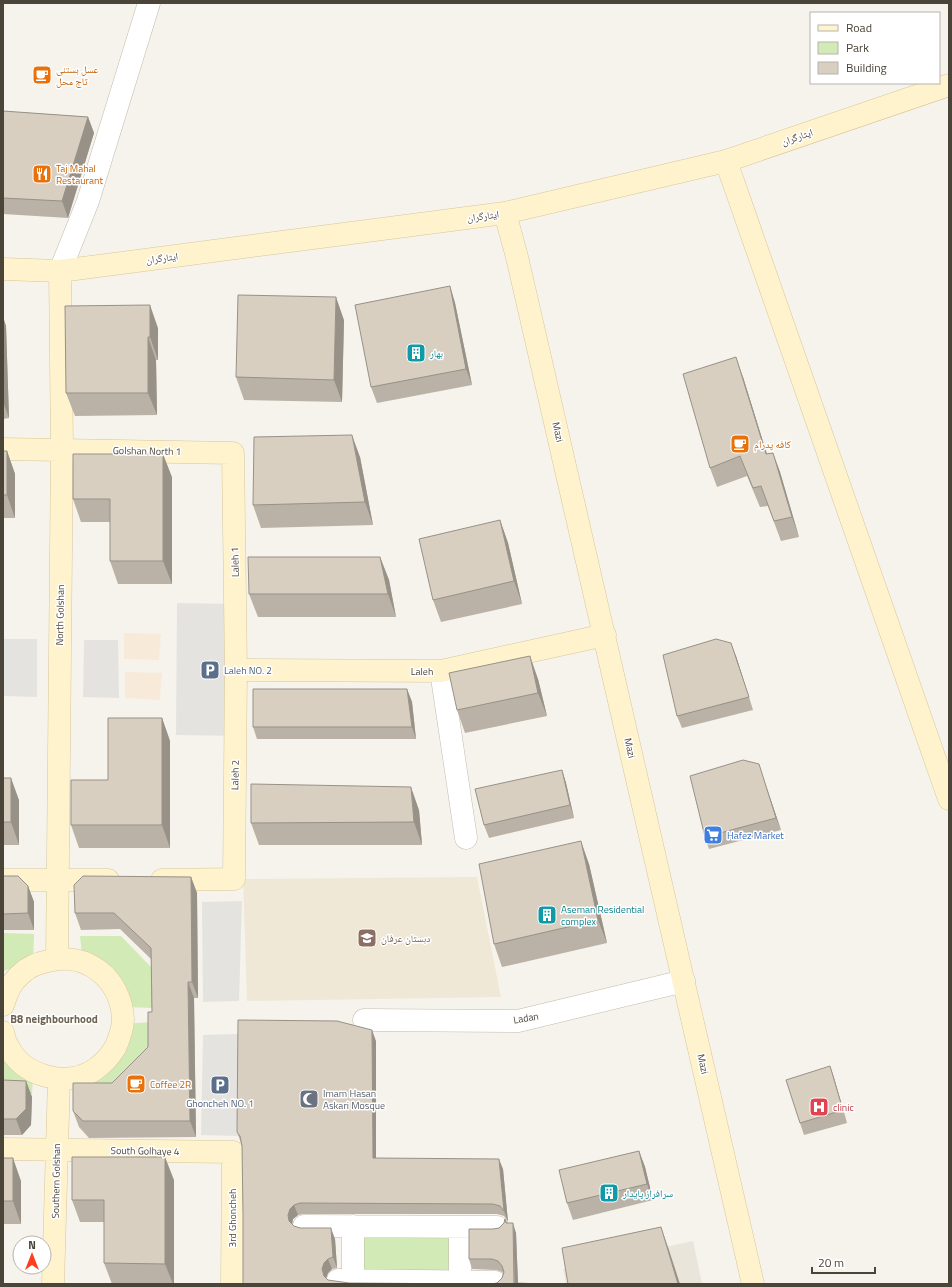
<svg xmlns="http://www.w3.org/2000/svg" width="952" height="1287" font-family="'Titillium Web','Noto Naskh Arabic',sans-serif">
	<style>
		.residential { fill: #eae5da }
		.commercial { fill: #f7ead8 }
		.education { fill: #efe8d6 }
		.green { fill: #d2eab5 }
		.parking { fill: #e5e3e0 }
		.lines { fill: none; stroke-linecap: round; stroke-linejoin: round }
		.street-casing { stroke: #c2bbae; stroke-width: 23 }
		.secondary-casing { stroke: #d6c79b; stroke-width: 23 }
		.street { stroke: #fff; stroke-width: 22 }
		.secondary { stroke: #fff3cd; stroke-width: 22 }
		.wall { fill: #bab2a6 }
		.shaded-wall { fill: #979187 }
		.building { fill: #d8cfc1; stroke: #979187 }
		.labels { text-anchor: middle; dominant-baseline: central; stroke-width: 3; stroke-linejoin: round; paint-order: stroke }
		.food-label { font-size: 10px; fill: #c56008; stroke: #fff; text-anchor: start }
		.street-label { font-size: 10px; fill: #4b4439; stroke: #fff }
		.culture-label { font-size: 10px; fill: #0d838f; stroke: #fff; text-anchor: start }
		.service-label { font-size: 10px; fill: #4e5e75; stroke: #fff; text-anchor: start }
		.shop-label { font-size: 10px; fill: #366cbe; stroke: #fff; text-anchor: start }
		.education-label { font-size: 10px; fill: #785e54; stroke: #fff; text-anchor: start }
		.worship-label { font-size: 10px; fill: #5b616d; stroke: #fff; text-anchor: start }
		.health-label { font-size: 10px; fill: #be3a42; stroke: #fff; text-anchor: start }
		.neighbourhood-label { font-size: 11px; font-weight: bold; fill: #6e6250; stroke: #fff }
	</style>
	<rect width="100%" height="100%" fill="#f6f3ec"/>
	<path class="residential" d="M693,1241L702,1284H566L563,1269Z"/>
	<path class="commercial" d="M124,633L161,634L159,660L124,659Z
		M125,672L162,673L160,700L125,698Z"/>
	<path class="education" d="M477,877L501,997L247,1001L243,879Z"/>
	<path class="green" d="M3,933L34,934L33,962L24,963L4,971L3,973Z
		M80,936H121L153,969V1008L125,1007L82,955Z
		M150,1022L152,1063L120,1096L80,1097L124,1024Z
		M3,1059L7,1065L33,1077L32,1094L3,1095Z
		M359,1230L455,1231L456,1277H360Z"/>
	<path class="parking" d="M177,603L242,604L243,736L176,735Z
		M3,639H37V697L3,696Z
		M84,640H118L119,698L83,697Z
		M242,901L239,1001L203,1002L202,902Z
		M239,1034V1136L201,1135L203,1035Z"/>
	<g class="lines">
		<defs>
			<path id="street" d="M60,271L88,201L149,3
				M441,671L466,838
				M364,1020L518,1021L684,981
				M304,1226L497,1227
				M353,1226V1281
				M460,1227V1281
				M338,1280L495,1282"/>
			<path id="secondary" d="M726,161L949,799
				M505,213L517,257L753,1284
				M3,269L60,271L505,213L726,161L949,85
				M3,449L233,453L236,670L234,879L162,880
				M236,670L441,671L605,635
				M3,880H108
				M57,958L62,449L60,271
				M3,1005C7,993 11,982 21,974C28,967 38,963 48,961C87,951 121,979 123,1019C123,1029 119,1039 115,1048C110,1056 103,1064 94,1070C66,1088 22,1076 8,1046C5,1042 4,1036 3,1032
				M3,1149L233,1152L232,1284
				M53,1284L59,1079"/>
		</defs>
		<use href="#street" class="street-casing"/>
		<use href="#secondary" class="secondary-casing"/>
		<use href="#street" class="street"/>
		<use href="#secondary" class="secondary"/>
	</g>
	<path class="wall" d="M3,111L88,117L94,133L68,218L3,214Z
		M450,286L455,303L472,385L377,403L371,387Z
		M3,317L6,326L9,418L3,419Z
		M344,320L342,402L244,400L236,377Z
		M158,328V360H156L157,415L75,416L66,393Z
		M743,377L767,454L773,453L780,472L799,537L781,541L768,506L760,507L747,476L717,487L710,468Z
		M3,451H7L15,474V518H3Z
		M360,457L373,525L261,528L253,505Z
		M172,477V584H118L110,561V522H81L73,499Z
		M500,520L508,543L522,604L441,622L433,600Z
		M380,557L389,580L396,617H258L249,594Z
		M736,656L753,710L682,728L677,716Z
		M538,679L547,716L465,733L457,710Z
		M407,689L412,702L416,739H257L253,727Z
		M162,718L170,741V848H79L71,825L108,780Z
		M562,770L566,783L574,818L489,838L484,825Z
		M763,777L781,830L709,849L705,837Z
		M3,778L19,800V845H3Z
		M419,810L422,845H259L251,823Z
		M589,864L607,943L502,967L494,944Z
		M3,876L28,886L34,902V930H3Z
		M191,877L197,893L198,998H194L196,1137L89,1138L79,1127L73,1111L112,1083L148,1047L152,1012L151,959L120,929L81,930L75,913Z
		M376,1041V1158L503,1169L508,1222L504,1216L497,1214H304L298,1215L293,1219L292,1224L294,1226L335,1239L337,1268L332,1269L328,1273L326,1278L243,1284V1214L242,1146L241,1143L237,1132Z
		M830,1066L834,1078L847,1123L804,1135L800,1123Z
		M3,1080L26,1081L32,1097L31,1125L22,1135H3Z
		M639,1151L645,1167L653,1200L573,1220L567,1203Z
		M3,1158L21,1181V1224H3Z
		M174,1180V1284H112L104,1263V1222H80L72,1200Z
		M505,1219L507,1223L516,1233L518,1283H497L502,1278L503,1273L502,1272L496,1270L472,1269L469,1259L493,1229L499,1228L504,1223Z"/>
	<path class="shaded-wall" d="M88,117L94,133L68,218L62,201Z
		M450,286L455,303L472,385L466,369Z
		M336,297L344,320L342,402L334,380Z
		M150,305L158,328V360L150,337Z
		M3,317L6,326L9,418L3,402Z
		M148,337L156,360L157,415L148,393Z
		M736,357L743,377L773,474L766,454Z
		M352,435L360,457L373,525L365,502Z
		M7,451L15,474V518L7,495Z
		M773,453L780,472L799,537L792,517Z
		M163,454L172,477V584L163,561Z
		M500,520L508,543L522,604L514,581Z
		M380,557L389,580L396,617L388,594Z
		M731,643L736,656L753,710L749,697Z
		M530,656L538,679L547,716L538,693Z
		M407,689L412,702L416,739L412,727Z
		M162,718L170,741V848L162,825Z
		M759,764L763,777L781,830L776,818Z
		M562,770L566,783L574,818L570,805Z
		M11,778L19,800V845L11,822Z
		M411,787L419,810L422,845L414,822Z
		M581,841L589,864L607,943L598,920Z
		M191,877L197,893L198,998L192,982Z
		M28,886L34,902V930L28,913Z
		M188,982L194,998L196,1137L190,1121Z
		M372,1030L376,1041V1168L373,1158Z
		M830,1066L834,1078L847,1123L843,1110Z
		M26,1081L32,1097L31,1125L22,1135L16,1119Z
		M639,1151L645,1167L653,1200L647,1184Z
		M165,1157L174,1180V1284H173L165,1264Z
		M13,1158L21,1181V1224L13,1201Z
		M499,1159L503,1169L508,1222L504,1211Z
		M294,1205L298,1215L293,1219L292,1226L289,1221L288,1215L290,1209Z
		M513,1223L516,1233L518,1284H515Z
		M661,1227L669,1250L680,1284H678Z
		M331,1228L335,1239L337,1268L333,1257Z
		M328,1259L332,1269L328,1273L326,1279L324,1276L322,1269L324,1263Z"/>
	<path class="building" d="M3,111L88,117L62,201L3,198Z
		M450,286L466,369L371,387L355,305Z
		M238,295L336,297L334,380L236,377Z
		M150,305V337H148V393H66L65,306Z
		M736,357L766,454L773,453L792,517L774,521L761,486L753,488L740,456L710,468L683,374Z
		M352,435L365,502L253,505L254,437Z
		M3,451H7V495H3Z
		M73,454H163V561H110V499H73Z
		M500,520L514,581L433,600L419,539Z
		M248,557H380L388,594H249Z
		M716,639L731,643L749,697L677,716L663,655Z
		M530,656L538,693L457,710L449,673Z
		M253,689H407L412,727H253Z
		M108,718H162V825H71V780H108Z
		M743,760L759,764L776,818L705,837L690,776Z
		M562,770L570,805L484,825L475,789Z
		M3,778H11V822H3Z
		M251,784L411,787L414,822L251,823Z
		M581,841L598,920L494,944L479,864Z
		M3,876H18L28,886V913L3,914Z
		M83,876L191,877L192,982H188L190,1121H83L73,1111V1083H112L148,1047V1012H152L151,948L114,913H75L74,885Z
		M238,1020L337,1021L372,1030L373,1158L499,1159L504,1211L500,1206L493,1204L300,1203L294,1205L290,1209L288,1215L289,1221L294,1226L300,1228H331L333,1257L328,1259L324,1263L322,1269L324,1276L328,1280L349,1283L484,1284H241H243V1214L242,1146L240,1136L237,1132Z
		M830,1066L843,1110L800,1123L786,1080Z
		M3,1080L26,1081V1109L16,1119H3Z
		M639,1151L647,1184L567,1203L559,1170Z
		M72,1157H165V1264L104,1263V1200H72Z
		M3,1158H13V1201H3Z
		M505,1219L506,1223H513L514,1283L546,1284H491L497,1283L502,1278L504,1272L502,1266L498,1261L492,1259H469V1229H493L499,1228L504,1223Z
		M661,1227L678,1284H568L562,1248Z"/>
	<defs>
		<symbol id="cafe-square" viewBox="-11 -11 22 22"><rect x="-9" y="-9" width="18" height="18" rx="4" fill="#e8710a" stroke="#fff"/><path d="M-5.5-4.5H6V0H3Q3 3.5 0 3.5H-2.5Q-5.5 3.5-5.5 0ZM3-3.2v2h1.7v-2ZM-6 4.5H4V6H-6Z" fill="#fff"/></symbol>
		<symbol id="restaurant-square" viewBox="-11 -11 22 22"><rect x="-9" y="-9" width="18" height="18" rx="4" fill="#e8710a" stroke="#fff"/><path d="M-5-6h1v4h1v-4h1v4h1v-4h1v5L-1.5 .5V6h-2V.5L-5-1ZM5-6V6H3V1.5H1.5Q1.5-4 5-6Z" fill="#fff"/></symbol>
		<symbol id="building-square" viewBox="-11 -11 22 22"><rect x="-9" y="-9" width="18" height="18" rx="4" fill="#0f9aa8" stroke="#fff"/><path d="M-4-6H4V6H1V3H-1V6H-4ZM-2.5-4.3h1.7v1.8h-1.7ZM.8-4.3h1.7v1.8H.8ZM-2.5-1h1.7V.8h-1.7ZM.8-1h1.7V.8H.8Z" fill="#fff"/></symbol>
		<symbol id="parking-square" viewBox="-11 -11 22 22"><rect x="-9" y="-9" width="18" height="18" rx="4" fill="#5c6f8a" stroke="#fff"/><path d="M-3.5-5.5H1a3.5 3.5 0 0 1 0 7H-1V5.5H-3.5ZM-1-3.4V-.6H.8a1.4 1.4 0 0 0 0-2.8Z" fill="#fff"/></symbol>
		<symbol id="supermarket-square" viewBox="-11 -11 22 22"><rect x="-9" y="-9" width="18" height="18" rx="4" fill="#3f7fe0" stroke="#fff"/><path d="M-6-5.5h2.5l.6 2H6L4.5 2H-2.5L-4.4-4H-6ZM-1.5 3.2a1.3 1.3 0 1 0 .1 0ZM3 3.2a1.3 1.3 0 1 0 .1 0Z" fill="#fff"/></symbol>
		<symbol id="school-square" viewBox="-11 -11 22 22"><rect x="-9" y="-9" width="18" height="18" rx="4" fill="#8d6e63" stroke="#fff"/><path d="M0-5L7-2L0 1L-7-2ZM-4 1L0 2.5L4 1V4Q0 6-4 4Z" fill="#fff"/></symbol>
		<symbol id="mosque-square" viewBox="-11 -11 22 22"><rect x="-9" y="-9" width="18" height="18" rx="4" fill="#6b7280" stroke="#fff"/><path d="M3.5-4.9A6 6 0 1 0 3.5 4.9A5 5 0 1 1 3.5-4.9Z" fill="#fff"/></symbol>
		<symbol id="hospital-square" viewBox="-11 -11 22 22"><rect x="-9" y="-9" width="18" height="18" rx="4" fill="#e0444e" stroke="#fff"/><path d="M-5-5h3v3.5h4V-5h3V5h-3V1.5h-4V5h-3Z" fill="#fff"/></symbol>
	</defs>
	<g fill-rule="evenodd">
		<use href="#cafe-square" x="31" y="64" width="22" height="22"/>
		<use href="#restaurant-square" x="31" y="163" width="22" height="22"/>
		<use href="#building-square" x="405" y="342" width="22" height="22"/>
		<use href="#cafe-square" x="729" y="433" width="22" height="22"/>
		<use href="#parking-square" x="199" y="659" width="22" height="22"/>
		<use href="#supermarket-square" x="702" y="824" width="22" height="22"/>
		<use href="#building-square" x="536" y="904" width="22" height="22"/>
		<use href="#school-square" x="356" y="927" width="22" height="22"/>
		<use href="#cafe-square" x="125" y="1073" width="22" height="22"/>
		<use href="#parking-square" x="209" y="1074" width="22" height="22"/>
		<use href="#mosque-square" x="298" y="1088" width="22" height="22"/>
		<use href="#hospital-square" x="808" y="1096" width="22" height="22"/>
		<use href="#building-square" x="598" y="1182" width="22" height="22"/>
	</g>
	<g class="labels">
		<g class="food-label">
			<text x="56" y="69">عسل بستنی<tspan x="56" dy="12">تاج محل</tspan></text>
			<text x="56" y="168">Taj Mahal<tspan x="56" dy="12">Restaurant</tspan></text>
			<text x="754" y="444">کافه پدرام</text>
			<text x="150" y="1084">Coffee 2R</text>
		</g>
		<g class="street-label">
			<text transform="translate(797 137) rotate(-19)">ایثارگران</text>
			<text transform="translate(483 216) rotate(-7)">ایثارگران</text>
			<text transform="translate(162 258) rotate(-7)">ایثارگران</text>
			<text transform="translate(558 432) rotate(77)">Mazi</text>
			<text transform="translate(147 451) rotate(1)">Golshan North 1</text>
			<text transform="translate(235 562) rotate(-91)">Laleh 1</text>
			<text transform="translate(60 615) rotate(-89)">North Golshan</text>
			<text x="422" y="671">Laleh</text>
			<text transform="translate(630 748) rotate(77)">Mazi</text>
			<text transform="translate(235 775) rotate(-89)">Laleh 2</text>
			<text transform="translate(526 1018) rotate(-10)">Ladan</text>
			<text transform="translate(703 1064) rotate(77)">Mazi</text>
			<text transform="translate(145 1151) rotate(1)">South Golhaye 4</text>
			<text transform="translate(56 1181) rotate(-89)">Southern Golshan</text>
			<text transform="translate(232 1218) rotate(-90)">3rd Ghoncheh</text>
		</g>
		<g class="culture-label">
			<text x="430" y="353">بهار</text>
			<text x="561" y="909">Aseman Residential<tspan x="561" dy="12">complex</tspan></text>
			<text x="623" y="1193">سرافراز پایدار</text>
		</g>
		<g class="service-label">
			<text x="224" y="670">Laleh NO. 2</text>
			<text x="220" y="1103" text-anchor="middle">Ghoncheh NO. 1</text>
		</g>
		<g class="shop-label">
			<text x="727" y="835">Hafez Market</text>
		</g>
		<g class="education-label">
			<text x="381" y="938">دبستان عرفان</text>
		</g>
		<g class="worship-label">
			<text x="323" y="1093">Imam Hasan<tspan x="323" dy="12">Askari Mosque</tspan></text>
		</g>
		<g class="health-label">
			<text x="833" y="1107">clinic</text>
		</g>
		<g class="neighbourhood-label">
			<text x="54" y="1019">B8 neighbourhood</text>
		</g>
	</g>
	<rect width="952" height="1287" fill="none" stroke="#4b4439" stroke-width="8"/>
	<rect x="810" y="12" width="130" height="72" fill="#ffffff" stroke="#b7b4b0"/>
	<rect x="818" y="25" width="20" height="6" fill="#fff3cd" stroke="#b7b4b0"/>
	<text x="846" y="32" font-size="12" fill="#4b4439">Road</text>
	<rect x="818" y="42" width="20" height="12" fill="#d2eab5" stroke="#b7b4b0"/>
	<text x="846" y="52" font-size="12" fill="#4b4439">Park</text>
	<rect x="818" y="62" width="20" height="12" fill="#d8cfc1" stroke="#b7b4b0"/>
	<text x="846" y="72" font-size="12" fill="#4b4439">Building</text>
	<g transform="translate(32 1255)"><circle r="19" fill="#ffffff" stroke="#b7b4b0"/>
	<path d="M0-3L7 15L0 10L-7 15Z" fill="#fc3f1d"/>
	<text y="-6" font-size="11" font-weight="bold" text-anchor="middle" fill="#4b4439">N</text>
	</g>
	<path d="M812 1267v6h63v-6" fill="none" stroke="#4b4439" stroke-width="2"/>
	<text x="818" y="1267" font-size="12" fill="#4b4439" stroke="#ffffff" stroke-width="3" paint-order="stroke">20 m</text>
</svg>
